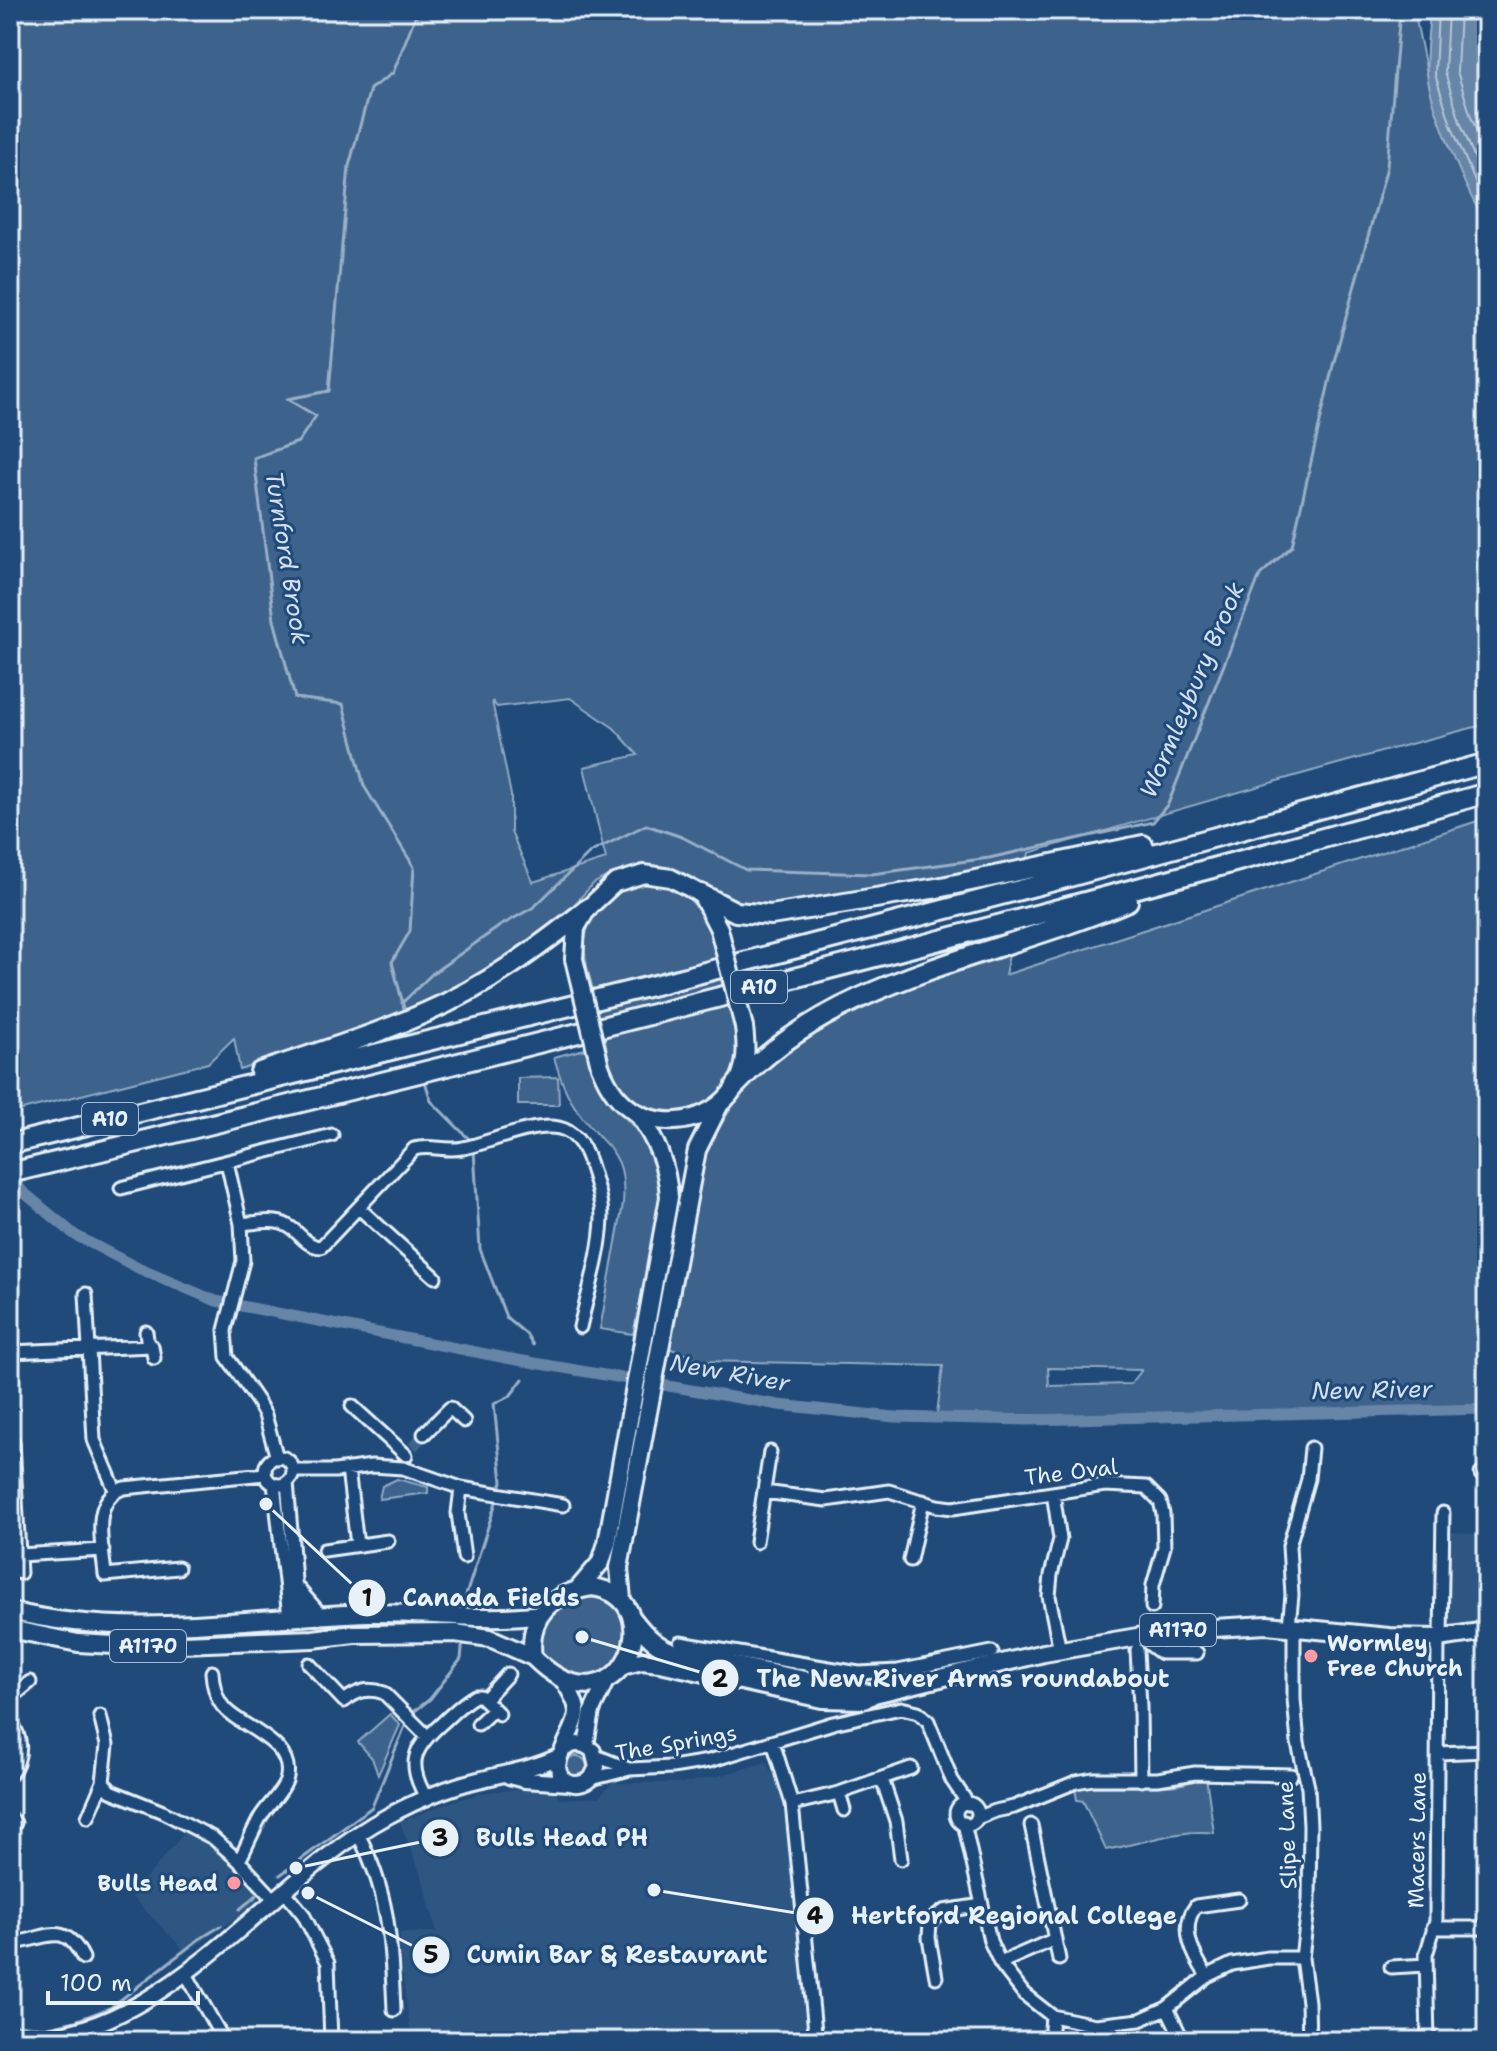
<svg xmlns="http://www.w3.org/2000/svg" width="1497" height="2051" font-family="'Shantell Sans',sans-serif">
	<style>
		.built { fill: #2e5683 }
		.green { fill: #3c628c; stroke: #92aac2; stroke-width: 2; fill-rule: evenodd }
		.water { fill: #6685a7; stroke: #9ab0c7; stroke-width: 2 }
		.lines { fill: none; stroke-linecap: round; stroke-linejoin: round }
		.shore { stroke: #b4c6d8; stroke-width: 2 }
		.stream { stroke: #9ab0c7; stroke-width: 3 }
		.canal { stroke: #6685a7; stroke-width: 11 }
		.minor-tunnel { stroke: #3d638d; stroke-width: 11; stroke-dasharray: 11 5.5; stroke-linecap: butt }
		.minor-casing { stroke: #e8f1f8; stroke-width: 17 }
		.secondary-casing { stroke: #e8f1f8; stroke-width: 20 }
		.primary-casing { stroke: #e8f1f8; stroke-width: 22 }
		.trunk-casing { stroke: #e8f1f8; stroke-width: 24 }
		.minor { stroke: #1f4a7a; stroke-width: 11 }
		.secondary { stroke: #1f4a7a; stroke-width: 14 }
		.primary { stroke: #1f4a7a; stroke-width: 16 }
		.trunk { stroke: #1f4a7a; stroke-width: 18 }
		.primary-bridge-casing { stroke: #e8f1f8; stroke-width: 22; stroke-linecap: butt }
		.primary-bridge { stroke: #1f4a7a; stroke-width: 16 }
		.poi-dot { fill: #ff9aa2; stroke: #1f4a7a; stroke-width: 3 }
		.labels { text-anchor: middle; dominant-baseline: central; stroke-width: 6; stroke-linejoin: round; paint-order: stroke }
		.shield { fill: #1f4a7a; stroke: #acbfd2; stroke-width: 2 }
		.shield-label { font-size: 20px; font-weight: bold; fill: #e8f1f8 }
		.street-label { font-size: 22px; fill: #e8f1f8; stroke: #1f4a7a }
		.poi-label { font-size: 22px; font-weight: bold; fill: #e8f1f8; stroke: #1f4a7a; text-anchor: start }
		.water-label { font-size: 24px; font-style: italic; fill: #d4e1ec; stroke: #1f4a7a }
		.leader { fill: none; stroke: #e8f1f8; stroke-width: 3 }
		.callout-dot { fill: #e8f1f8; stroke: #1f4a7a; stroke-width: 3 }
		.mark-label { font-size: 24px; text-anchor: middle; font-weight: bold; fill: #111 }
		.callout-label { font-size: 24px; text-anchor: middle; font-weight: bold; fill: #e8f1f8; stroke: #1f4a7a; stroke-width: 6; stroke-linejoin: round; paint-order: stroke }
	</style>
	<rect width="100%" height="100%" fill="#1f4a7a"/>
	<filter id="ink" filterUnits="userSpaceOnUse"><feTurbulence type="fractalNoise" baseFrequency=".0125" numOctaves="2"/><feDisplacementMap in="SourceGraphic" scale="16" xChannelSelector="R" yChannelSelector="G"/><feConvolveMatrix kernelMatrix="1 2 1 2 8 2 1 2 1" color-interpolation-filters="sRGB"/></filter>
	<g filter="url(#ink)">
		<path class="built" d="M1449,1532L1487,1535V1624L1447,1627Z
			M766,1762L779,1787L786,1826L807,2041H495L410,2029L401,1963L400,1933L437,1932L423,1880L400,1822L448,1803L486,1792L549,1787L561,1799L599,1797L612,1783H684L718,1776Z
			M186,1831L214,1845L255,1887L259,1894L256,1902L236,1918L186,1952L131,1896Z"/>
		<path class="green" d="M10,10H1414L1427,74L1487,204V724C1333,763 1182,809 1029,853L1026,866L777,906L731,903L680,873L658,866L642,864L611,874L593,884L567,912L539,933L502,960L442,996L385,1020L240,1070L234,1038L208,1063L10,1113ZM570,698L614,728L638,755L584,767L606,859L533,882L511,832V795L492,701L497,707Z
			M1487,818V1405L1074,1416L937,1414L943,1366L702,1361L669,1348L706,1154C717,1127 746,1083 768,1064C828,1009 934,978 1010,949L1005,975ZM1048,1368L1141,1370V1371L1131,1384L1049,1386Z
			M643,884C694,884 706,916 717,958L593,990C590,978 586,966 585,953C582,917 609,889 643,884Z
			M720,977L724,990L598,1022L594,1008Z
			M729,1003C735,1023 742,1043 736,1064C722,1117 648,1128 618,1082C609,1067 607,1050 604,1034Z
			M585,1049L603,1093L647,1142L658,1172L661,1209L633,1334L600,1329L623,1204C627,1149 607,1152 579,1113C566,1095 560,1078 554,1057Z
			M558,1077L559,1105H518V1078Z
			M397,1479L428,1487V1493L379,1499L382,1486Z
			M586,1597C629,1596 640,1650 605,1672C597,1678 584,1677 574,1679C564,1672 551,1664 543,1655C523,1632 565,1601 586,1597Z
			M390,1714L400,1725L378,1775L372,1758L358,1742Z
			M565 1767a11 11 0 1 1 22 0a11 11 0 1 1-22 0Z
			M1199,1777H1206L1214,1833C1182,1828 1139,1844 1106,1850L1083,1801L1077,1800L1075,1788C1101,1783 1185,1793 1199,1777Z"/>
		<path class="water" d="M1430,10H1487V223C1469,201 1429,101 1427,73C1425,52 1429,30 1430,10Z"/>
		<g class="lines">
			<path class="shore" d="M1438,10L1435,74L1451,125L1487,210
				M1448,10L1445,72L1460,122L1487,188
				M1460,10L1457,71L1471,117L1487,156"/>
			<path class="stream" d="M402,1003L433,973L500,926L534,907L591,852L646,825L682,837L746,870L872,874L989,858L1153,822L1168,804L1260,575L1292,546L1333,365L1387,167L1400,10
				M405,1012L392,962L410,931L414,867L364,786L343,704L295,698L274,620L254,458L298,442L316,416L287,399L329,391L349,166L370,89L393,73L415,17L425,10
				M425,1081L431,1101L473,1143
				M474,1150L480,1249L506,1317L527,1335L533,1345
				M499,1492L502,1482L494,1404L510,1396L523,1379
				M465,1611L466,1595L497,1499
				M411,1714L430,1699L461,1659L463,1638
				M280,1875L372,1807L407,1721
				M240,1909L257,1895
				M10,2024L45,2028L75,2021L110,2008L198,1940L221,1926"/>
			<path class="canal" d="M10,1176L22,1191L75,1235L140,1269L216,1301L506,1358L779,1405L894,1417L1028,1420L1487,1409"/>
			<path class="minor-tunnel" d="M413,1447L424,1434"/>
			<defs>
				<path id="minor" d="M227,1162L241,1224L243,1261L225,1330L227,1357L258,1402L265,1415L277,1458
					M121,1188L332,1135
					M359,1208L435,1277
					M241,1224C255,1223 275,1218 288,1226C300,1232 306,1247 321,1247L414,1149C431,1144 446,1152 463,1148C489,1143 534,1122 559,1128C576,1132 585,1148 590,1164C595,1181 602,1200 602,1218C601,1254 588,1292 580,1327
					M86,1294L94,1440L115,1490
					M146,1332L148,1346
					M10,1352L152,1346L154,1358
					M352,1406L406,1455
					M424,1434L450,1408L464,1421
					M13,1442L20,1573
					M265 1471a14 14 0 1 1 28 0a14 14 0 1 1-28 0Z
					M348,1469L357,1545
					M293,1471H335L372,1466L403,1468L461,1488L563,1505
					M1481,1474L1487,1473
					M287,1482L298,1617
					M274,1484L289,1617
					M461,1488L458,1513L464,1557
					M764,1492L826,1500L889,1491L937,1506L953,1508L1105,1485L1146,1487L1160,1501L1163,1514L1164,1547L1153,1585L1152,1607
					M1053,1493L1060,1539L1051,1575L1049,1596L1060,1651
					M756,1542L770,1452
					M324,1550L388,1541
					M19,1555L103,1550
					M910,1560L923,1501
					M178,1568L105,1575C103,1547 89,1499 124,1488L265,1474
					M1289,1626L1292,1595L1289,1546L1308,1479L1311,1448
					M1294,1627V1699L1298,1743L1308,1787L1310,1826L1309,1900L1302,1958L1308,2002L1309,2041
					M1148,1634L1149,1644L1161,1653H1197
					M1441,1637L1443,1513
					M680,1643L859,1673L898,1671L992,1652
					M1137,1650L1140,1706L1141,1780
					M309,1664L344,1701C357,1691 368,1687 384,1693L427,1736
					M212,1672C213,1686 216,1701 227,1711C247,1730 297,1744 286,1781C281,1794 268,1805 261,1816C253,1830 247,1846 239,1861
					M10,1699L30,1682
					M484,1700L508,1674
					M100,1716L107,1745L103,1782L111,1791L163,1812L213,1838L239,1861L275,1900
					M10,1721C23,1737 23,1758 10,1775
					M478,1724L494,1709
					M773,1742L792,1804L816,2041
					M1438,1753L1487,1751
					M596,1756L629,1769
					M591,1779L630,1769L672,1767L709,1761L833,1723L901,1708L918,1712L928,1721L952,1780L968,1804
					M882,1779L896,1821L901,1859
					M427,1799C406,1764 413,1749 441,1724C452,1714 462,1703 475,1696H480L499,1714
					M956 1814a11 11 0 1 1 22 0a11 11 0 1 1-22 0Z
					M792,1804L839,1793
					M844,1810L839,1793L911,1768
					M88,1817L103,1782
					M10,1818L15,1823
					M977,1818L995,1811L1014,1807L1076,1782L1093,1779H1158L1195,1773L1291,1775
					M964,1823L990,1941L1000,1963L1024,1994L1052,2016L1095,2025L1140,2020L1167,2008L1207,1976L1232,1964L1268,1958H1302
					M1031,1825L1059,1959
					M358,1834C390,1894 391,1944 394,2010
					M285,1892L303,1914L328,1963L331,2040
					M1433,1928H1487
					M10,1943C43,1942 63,1917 83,1958
					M1000,1963L1055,1939
					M1391,1967L1426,1965
					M185,1972L224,2041
					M1207,1976C1193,1955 1179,1928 1196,1906L1239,1900
					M936,1977L929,1938L930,1921L944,1911L982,1905
					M1167,2008L1183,2041
					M1050,2041L1052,2016
					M1428,2041L1426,1955L1436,1921V1907L1438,1638"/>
				<path id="secondary" d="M563,1681C569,1690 576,1700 577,1711C578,1732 542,1767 567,1782C575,1786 583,1784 591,1779L597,1767L593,1751C584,1742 573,1742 563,1750
					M586,1745L592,1711L606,1681
					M509,1776L524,1780L569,1783
					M10,2037C158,2049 268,1879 388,1816C416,1801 448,1787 478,1780C506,1773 533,1769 560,1756"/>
				<path id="primary" d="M574,959L576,928L587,909L615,883L644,874L671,878L701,894L719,929
					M600,1066C607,1085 619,1103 637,1113C675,1133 726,1115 741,1075C747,1059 746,1044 744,1027
					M592,1587C676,1597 620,1745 533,1657C527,1616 552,1593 592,1587Z
					M578,1589L601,1562L607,1543L669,1197C667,1164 656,1140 637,1113
					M297,1591L319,1616
					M622,1599L619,1568L697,1150L719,1106
					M10,1611C128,1640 250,1617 369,1613C426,1612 484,1622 540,1614
					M633,1619C646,1636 657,1647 678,1654L874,1694
					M10,1629L78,1643L132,1646L313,1639L354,1634L455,1633L490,1638L533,1657
					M622,1666L642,1661L660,1663L822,1699L864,1700L874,1694L1044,1653L1178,1630L1267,1625L1389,1637L1438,1638L1487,1631"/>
				<path id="trunk" d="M701,894L736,912L771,915L937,888L1143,845
					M260,1072C316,1053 373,1036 427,1012C485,987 538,948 587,909
					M736,1085C835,976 998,957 1128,901
					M10,1144L659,984L1058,880L1487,763
					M10,1173C504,1054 997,929 1487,793"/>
			</defs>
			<use href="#minor" class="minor-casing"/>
			<use href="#secondary" class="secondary-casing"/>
			<use href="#primary" class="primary-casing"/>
			<use href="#trunk" class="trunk-casing"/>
			<use href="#minor" class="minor"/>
			<use href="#secondary" class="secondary"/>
			<use href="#primary" class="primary"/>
			<use href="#trunk" class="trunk"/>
			<defs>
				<path id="primary-bridge" d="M719,929L744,1027
					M574,959L600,1066"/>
			</defs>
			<use href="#primary-bridge" class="primary-bridge-casing"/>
			<use href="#primary-bridge" class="primary-bridge"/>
		</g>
	</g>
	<g class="poi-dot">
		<circle cx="1311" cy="1656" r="8"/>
		<circle cx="234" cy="1883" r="8"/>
	</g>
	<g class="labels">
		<g class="shield">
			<rect x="731" y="971" width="56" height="32" rx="6"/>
			<rect x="82" y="1103" width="56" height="32" rx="6"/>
			<rect x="1140" y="1614" width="76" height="32" rx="6"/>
			<rect x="110" y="1630" width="76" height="32" rx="6"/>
		</g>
		<g class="shield-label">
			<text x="759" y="987">A10</text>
			<text x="110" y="1119">A10</text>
			<text x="1178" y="1630">A1170</text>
			<text x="148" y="1646">A1170</text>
		</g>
		<g class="street-label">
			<text transform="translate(1071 1472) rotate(-7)">The Oval</text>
			<text transform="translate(676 1743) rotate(-10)">The Springs</text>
			<text transform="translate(1287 1835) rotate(-92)">Slipe Lane</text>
			<text transform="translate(1417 1840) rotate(-89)">Macers Lane</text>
		</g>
		<g class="poi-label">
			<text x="1327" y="1643">Wormley<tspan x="1327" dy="25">Free Church</tspan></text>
			<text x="218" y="1883" text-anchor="end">Bulls Head</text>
		</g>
		<g class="water-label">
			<text transform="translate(287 558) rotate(81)">Turnford Brook</text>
			<text transform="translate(1192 690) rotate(-67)">Wormleybury Brook</text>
			<text transform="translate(730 1373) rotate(10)">New River</text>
			<text transform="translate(1372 1390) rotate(-1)">New River</text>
		</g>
	</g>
	<path class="leader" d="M266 1504L367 1598M582 1637L720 1678M296 1868L440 1838M654 1890L815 1916M308 1893L431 1955"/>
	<g class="callout-dot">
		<circle cx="266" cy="1504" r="8"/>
		<circle cx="582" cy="1637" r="8"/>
		<circle cx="296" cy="1868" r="8"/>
		<circle cx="654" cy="1890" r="8"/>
		<circle cx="308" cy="1893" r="8"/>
		<circle cx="367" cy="1598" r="20"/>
		<circle cx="720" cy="1678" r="20"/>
		<circle cx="440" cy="1838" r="20"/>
		<circle cx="815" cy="1916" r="20"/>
		<circle cx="431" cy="1955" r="20"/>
	</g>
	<g class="mark-label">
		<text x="367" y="1606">1</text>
		<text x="720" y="1687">2</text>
		<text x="440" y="1846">3</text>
		<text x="815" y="1924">4</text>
		<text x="431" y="1963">5</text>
	</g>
	<g class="callout-label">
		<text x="491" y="1606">Canada Fields</text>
		<text x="963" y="1687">The New River Arms roundabout</text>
		<text x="562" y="1846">Bulls Head PH</text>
		<text x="1014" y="1924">Hertford Regional College</text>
		<text x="617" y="1963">Cumin Bar &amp; Restaurant</text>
	</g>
	<rect width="1497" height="2051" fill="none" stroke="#1f4a7a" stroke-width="40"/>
	<rect x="20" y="20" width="1457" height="2011" fill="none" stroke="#e8f1f8" stroke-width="3" filter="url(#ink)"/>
	<path d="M48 1991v12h150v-12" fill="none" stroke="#e8f1f8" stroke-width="4"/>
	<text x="60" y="1991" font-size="24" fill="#e8f1f8" stroke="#1f4a7a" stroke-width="6" paint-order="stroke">100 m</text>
</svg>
